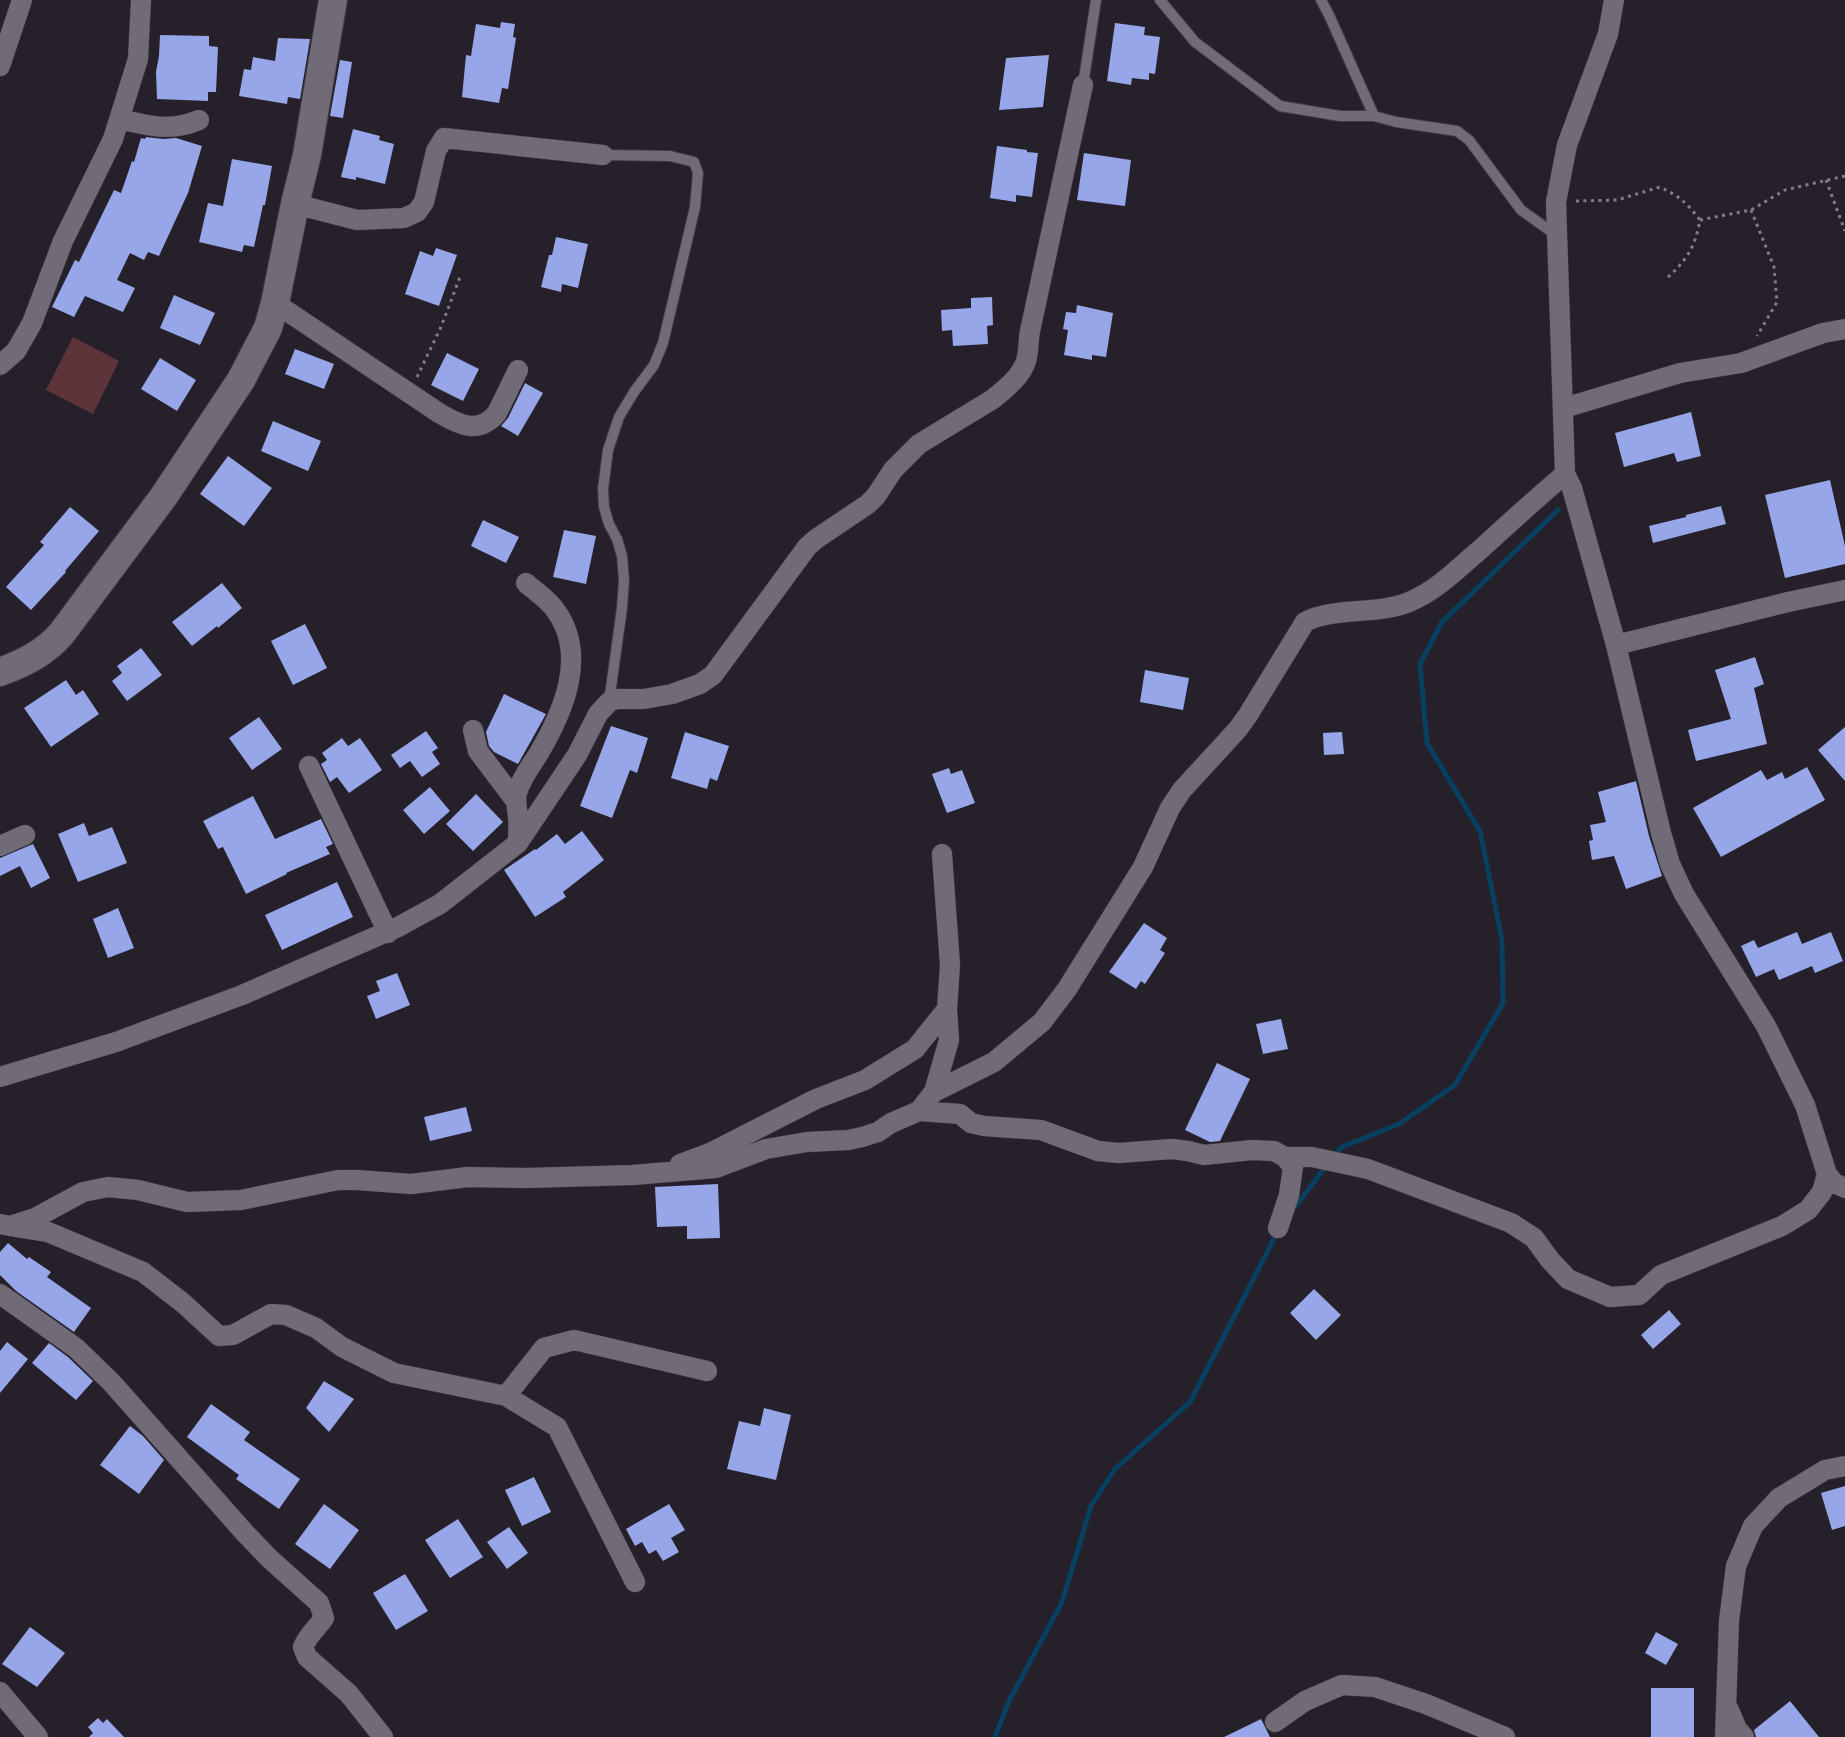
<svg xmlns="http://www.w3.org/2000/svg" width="1845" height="1737" font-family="'Golos Text',sans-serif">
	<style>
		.green { fill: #5e343b }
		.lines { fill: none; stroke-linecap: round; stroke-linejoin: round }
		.stream { stroke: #084061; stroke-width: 5 }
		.building { fill: #96a6e9 }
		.lane-casing { stroke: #3f3b44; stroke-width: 12 }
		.street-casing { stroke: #3f3b44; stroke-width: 21 }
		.secondary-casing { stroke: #3f3b44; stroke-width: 30 }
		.path { stroke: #827e86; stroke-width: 3; stroke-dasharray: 3 4.5; stroke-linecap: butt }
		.lane { stroke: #706b77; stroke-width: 10 }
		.street { stroke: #706b77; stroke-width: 20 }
		.secondary { stroke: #706b77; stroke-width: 28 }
	</style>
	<rect width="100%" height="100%" fill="#25202a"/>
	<path class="green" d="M73,337L119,361L93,414L46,390Z"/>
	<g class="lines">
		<path class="stream" d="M1334,1156L1342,1147L1399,1124L1455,1085L1503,1003L1502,940L1480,831L1427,743L1420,664L1442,622L1558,510
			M1292,1211L1326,1166
			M995,1737L1009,1701L1062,1602L1091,1506L1115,1469L1190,1402L1278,1231"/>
	</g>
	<path class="building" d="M501,22L515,24L513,37L516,38L508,89L502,88L499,103L462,97L466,55L471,56L476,24L500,28Z
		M1115,23L1145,27L1144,35L1160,37L1155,74L1149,73V80L1132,78L1131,85L1107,81Z
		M160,35L209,36V46L218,47L216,92H208V101L157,99L156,72L159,56Z
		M278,38L310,39L300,99L288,97L287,104L239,96L244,69L251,70L253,57L275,61Z
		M1049,55L1043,107L999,110L1006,58Z
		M340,60L352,62L343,118L330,116Z
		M353,129L380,136L379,140L394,144L385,184L356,177V180L341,177Z
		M146,137L163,139L176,138L202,146L188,193L159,256L148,252L144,260L130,253L117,280L135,288L123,312L85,296L74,317L52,307L75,260L79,262L114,190L121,193L132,161L134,162L141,138L145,139Z
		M997,146L1027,150V152L1038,153L1032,197L1016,195V202L990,198Z
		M1084,153L1131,160L1125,206L1077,200Z
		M232,159L272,166L265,205H263L254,247L244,245L242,252L199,242L208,203L223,206Z
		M556,237L588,244L578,288L562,284L561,292L541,287L549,255H552Z
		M436,248L457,255L439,306L405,294L420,251L433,256Z
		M174,295L215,313L200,345L160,328Z
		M992,297L993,325L987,326L988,344L953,346L952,330L942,331L941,310L971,308V298Z
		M1077,305L1113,313L1106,357L1092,355V360L1064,355L1068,330L1063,329L1066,312L1076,313Z
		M295,349L334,364L324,389L285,374Z
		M447,353L479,369L463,401L431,385Z
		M160,358L196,380L177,411L141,389Z
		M525,383L543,393L518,436L501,426L508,418Z
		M1691,412L1701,456L1677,462L1674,453L1624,467L1615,433Z
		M273,421L321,441L308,471L261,451Z
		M228,456L272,488L244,526L200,494Z
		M1830,480L1845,546V564L1785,578L1765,495Z
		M1721,506L1726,524L1653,543L1649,526L1686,517V515Z
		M70,507L99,531L65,571L66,572L31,610L6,587L44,545L40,542Z
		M483,520L519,537L506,563L471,546Z
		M564,530L596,536L586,584L553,577Z
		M222,583L242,608L218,628L217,626L192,646L172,622Z
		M305,624L327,668L293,685L271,641Z
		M141,648L162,675L127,701L112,681L122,673L117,666Z
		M1755,657L1764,684L1754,688L1767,744L1696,761L1688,730L1731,719L1715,670Z
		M1145,670L1189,678L1183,710L1140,702Z
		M66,680L76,695L83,690L99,714L51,747L24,708Z
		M504,694L546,714L518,764L494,752L489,746L486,732Z
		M259,717L282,749L252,770L229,738Z
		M611,726L648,738L637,773L630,770L612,818L580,806Z
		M1845,727V781L1818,750Z
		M426,731L438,748L432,752L440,764L422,777L410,761L400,768L391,755Z
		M685,732L729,746L717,781L710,778L707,789L671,778Z
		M1342,732L1344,754L1324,755L1323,733Z
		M342,738L348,746L360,738L382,770L349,793L337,777L330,782L321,764L327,760L322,753Z
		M1807,767L1825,800L1721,857L1693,808L1761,770L1767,780L1782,772L1785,779Z
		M949,768L951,774L962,770L975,803L947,813L932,774Z
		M1636,781L1649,836L1662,876L1626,889L1614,856L1592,860L1589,841L1593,840L1590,825L1606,822L1598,792Z
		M430,787L450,811L424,834L403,810Z
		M476,794L503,822L473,851L446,824Z
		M253,796L275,839L321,819L333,844L326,847L330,854L286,873L287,874L246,894L223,847L218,849L203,821Z
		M84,823L89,836L112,827L127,863L78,882L58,834Z
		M582,831L604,860L563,892L566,897L535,917L504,870L535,849L536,850L557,834L565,844Z
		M33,844L50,878L31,888L20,866L0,876V858Z
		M337,882L353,917L282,950L265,915Z
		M118,908L134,948L108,958L93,919Z
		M1144,923L1167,938L1160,950L1165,953L1145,984L1141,981L1136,989L1109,972Z
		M1797,932L1802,944L1831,932L1843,961L1815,973L1812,966L1779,980L1774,969L1756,977L1741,946L1754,940L1758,948Z
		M397,973L410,1005L376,1019L367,996L380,991L376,981Z
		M1281,1019L1288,1049L1263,1054L1256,1024Z
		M1217,1063L1250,1079L1220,1141L1210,1142L1185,1130Z
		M466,1107L472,1131L430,1141L424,1117Z
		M718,1184L720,1238L687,1239V1226L657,1227L655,1187Z
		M8,1243L27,1259L29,1257L51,1272L47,1277L91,1308L74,1332L16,1291L0,1275V1252Z
		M1314,1289L1341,1315L1316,1340L1290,1313Z
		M1669,1310L1681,1324L1653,1349L1641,1335Z
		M7,1342L28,1359L0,1393V1351Z
		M49,1343L68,1357L93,1381L76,1400L32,1363Z
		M324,1381L354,1399L329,1432L306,1408Z
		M211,1404L250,1432L244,1440L300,1479L279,1509L236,1479L239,1475L187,1437Z
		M764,1408L791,1415L776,1480L727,1469L739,1421L760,1426Z
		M130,1426L143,1436L164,1460L139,1494L100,1465Z
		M534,1477L551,1512L522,1526L505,1490Z
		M1845,1486V1526L1832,1530L1821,1493Z
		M324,1504L359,1530L330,1569L295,1544Z
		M669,1504L685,1530L671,1538L679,1552L663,1561L656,1550L649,1554L642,1542L635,1546L626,1529Z
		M458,1519L483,1557L450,1578L425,1540Z
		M509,1527L528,1553L507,1569L487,1542Z
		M405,1574L428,1611L396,1630L373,1593Z
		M30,1627L65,1653L37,1687L2,1664Z
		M1656,1632L1678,1644L1666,1665L1645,1653Z
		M1651,1688H1694V1737H1651Z
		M1790,1701L1819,1737H1756L1754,1730Z
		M98,1718L103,1723L107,1719L124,1737H89L93,1733L88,1727Z
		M1261,1719L1270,1737H1224Z"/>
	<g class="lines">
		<defs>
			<path id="lane" d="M1160,0L1195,42L1280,106L1340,116H1374L1396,122L1457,131L1469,140L1521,210L1556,235
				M1321,0L1329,15L1374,116
				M1083,85L1096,0
				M603,155L670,156L694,162L698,173L695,207L663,343L654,365L634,392L619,417L608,450L603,489L604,507L609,524L617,539L622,556L624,580L622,608L609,702"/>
			<path id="street" d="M1614,0L1608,34L1567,145L1556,202L1565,474L1572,488L1616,645L1661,833L1670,864L1684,894L1766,1026L1805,1105L1827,1174L1834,1183L1845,1188
				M0,66L22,0
				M120,119C148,126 171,132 199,120
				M295,204L357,220L404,218L417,212L424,202L436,151L444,138L603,155
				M275,303L439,413C459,425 479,435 497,413L518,370
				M0,365L16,351L32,323L63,241L113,139L138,59L141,0
				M1564,408L1680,373L1741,363L1823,333L1845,329
				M1616,645L1788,602L1845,590
				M473,730L478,751L515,800
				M309,766L388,933
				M518,843C518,834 519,825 518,816C517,808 515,801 517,793C521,778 531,766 539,753C563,712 588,656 556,611C549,600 536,592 526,583
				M0,846L25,835
				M0,1077L116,1042L242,995L398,927L440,904L518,843L577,755L598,714L609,702L616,699H644L672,694L700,684L713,675L807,547L816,539L868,504L876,496L893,470L919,444L993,399C1005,389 1021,377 1026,361C1029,352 1028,341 1030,331L1083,85
				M934,1092L949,1040L947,1009
				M919,1111L960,1114L971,1123L984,1126L1041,1130L1098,1151L1119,1153L1172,1149L1188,1151L1204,1155L1252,1150L1274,1151L1285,1157L1293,1167L1289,1195L1278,1228
				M1285,1157H1312L1368,1169L1511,1223L1534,1238L1550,1260L1568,1279L1610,1297L1639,1295L1661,1275L1782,1226L1808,1210L1822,1192L1827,1174
				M680,1164L712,1152L816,1099L865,1080L915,1049L947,1009L950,965L942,854
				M0,1224L10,1226L35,1218L83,1192L108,1187L138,1190L187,1202L241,1200L338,1180H357L411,1184L468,1177L526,1178L633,1175L716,1168L766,1149L807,1142L848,1140L862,1137L878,1132L891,1123L919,1111L934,1092L994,1062L1042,1022L1067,989L1143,867L1170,808L1182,790L1238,729L1248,715L1305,622C1332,607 1378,615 1409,602C1438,590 1458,568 1482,548C1509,523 1537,498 1565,474
				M16,1227L48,1232L143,1272L183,1303L219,1336L233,1335L271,1314L286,1315L316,1328L342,1347L394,1373L506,1396L557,1427L635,1582
				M0,1294L76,1348L112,1383L244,1532L270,1559L319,1603L324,1618C317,1628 308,1635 303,1647L307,1657L349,1694L383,1737
				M506,1396L544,1348L574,1340L707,1371
				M0,1692L38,1737
				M1728,1708L1737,1729L1744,1737
				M1275,1722L1305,1701L1342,1685L1375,1687L1426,1704L1505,1737
				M1725,1737L1729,1621L1736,1566L1753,1526L1779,1498L1825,1470L1845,1466"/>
			<path id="secondary" d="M0,672C24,663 45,653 62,633L164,496L241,380L268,328L275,303L295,204L307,155L333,0"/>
		</defs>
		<use href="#lane" class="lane-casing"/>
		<use href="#street" class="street-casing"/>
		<use href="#secondary" class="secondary-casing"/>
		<path class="path" d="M1826,180L1845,231
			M1576,201L1617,200L1660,187C1679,196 1687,203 1700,220C1695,248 1686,261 1665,280
			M1751,210L1774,267L1777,302L1757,336
			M1700,220L1751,210L1785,190L1845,176
			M417,377L441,327L460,277"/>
		<use href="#lane" class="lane"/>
		<use href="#street" class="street"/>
		<use href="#secondary" class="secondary"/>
	</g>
</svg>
